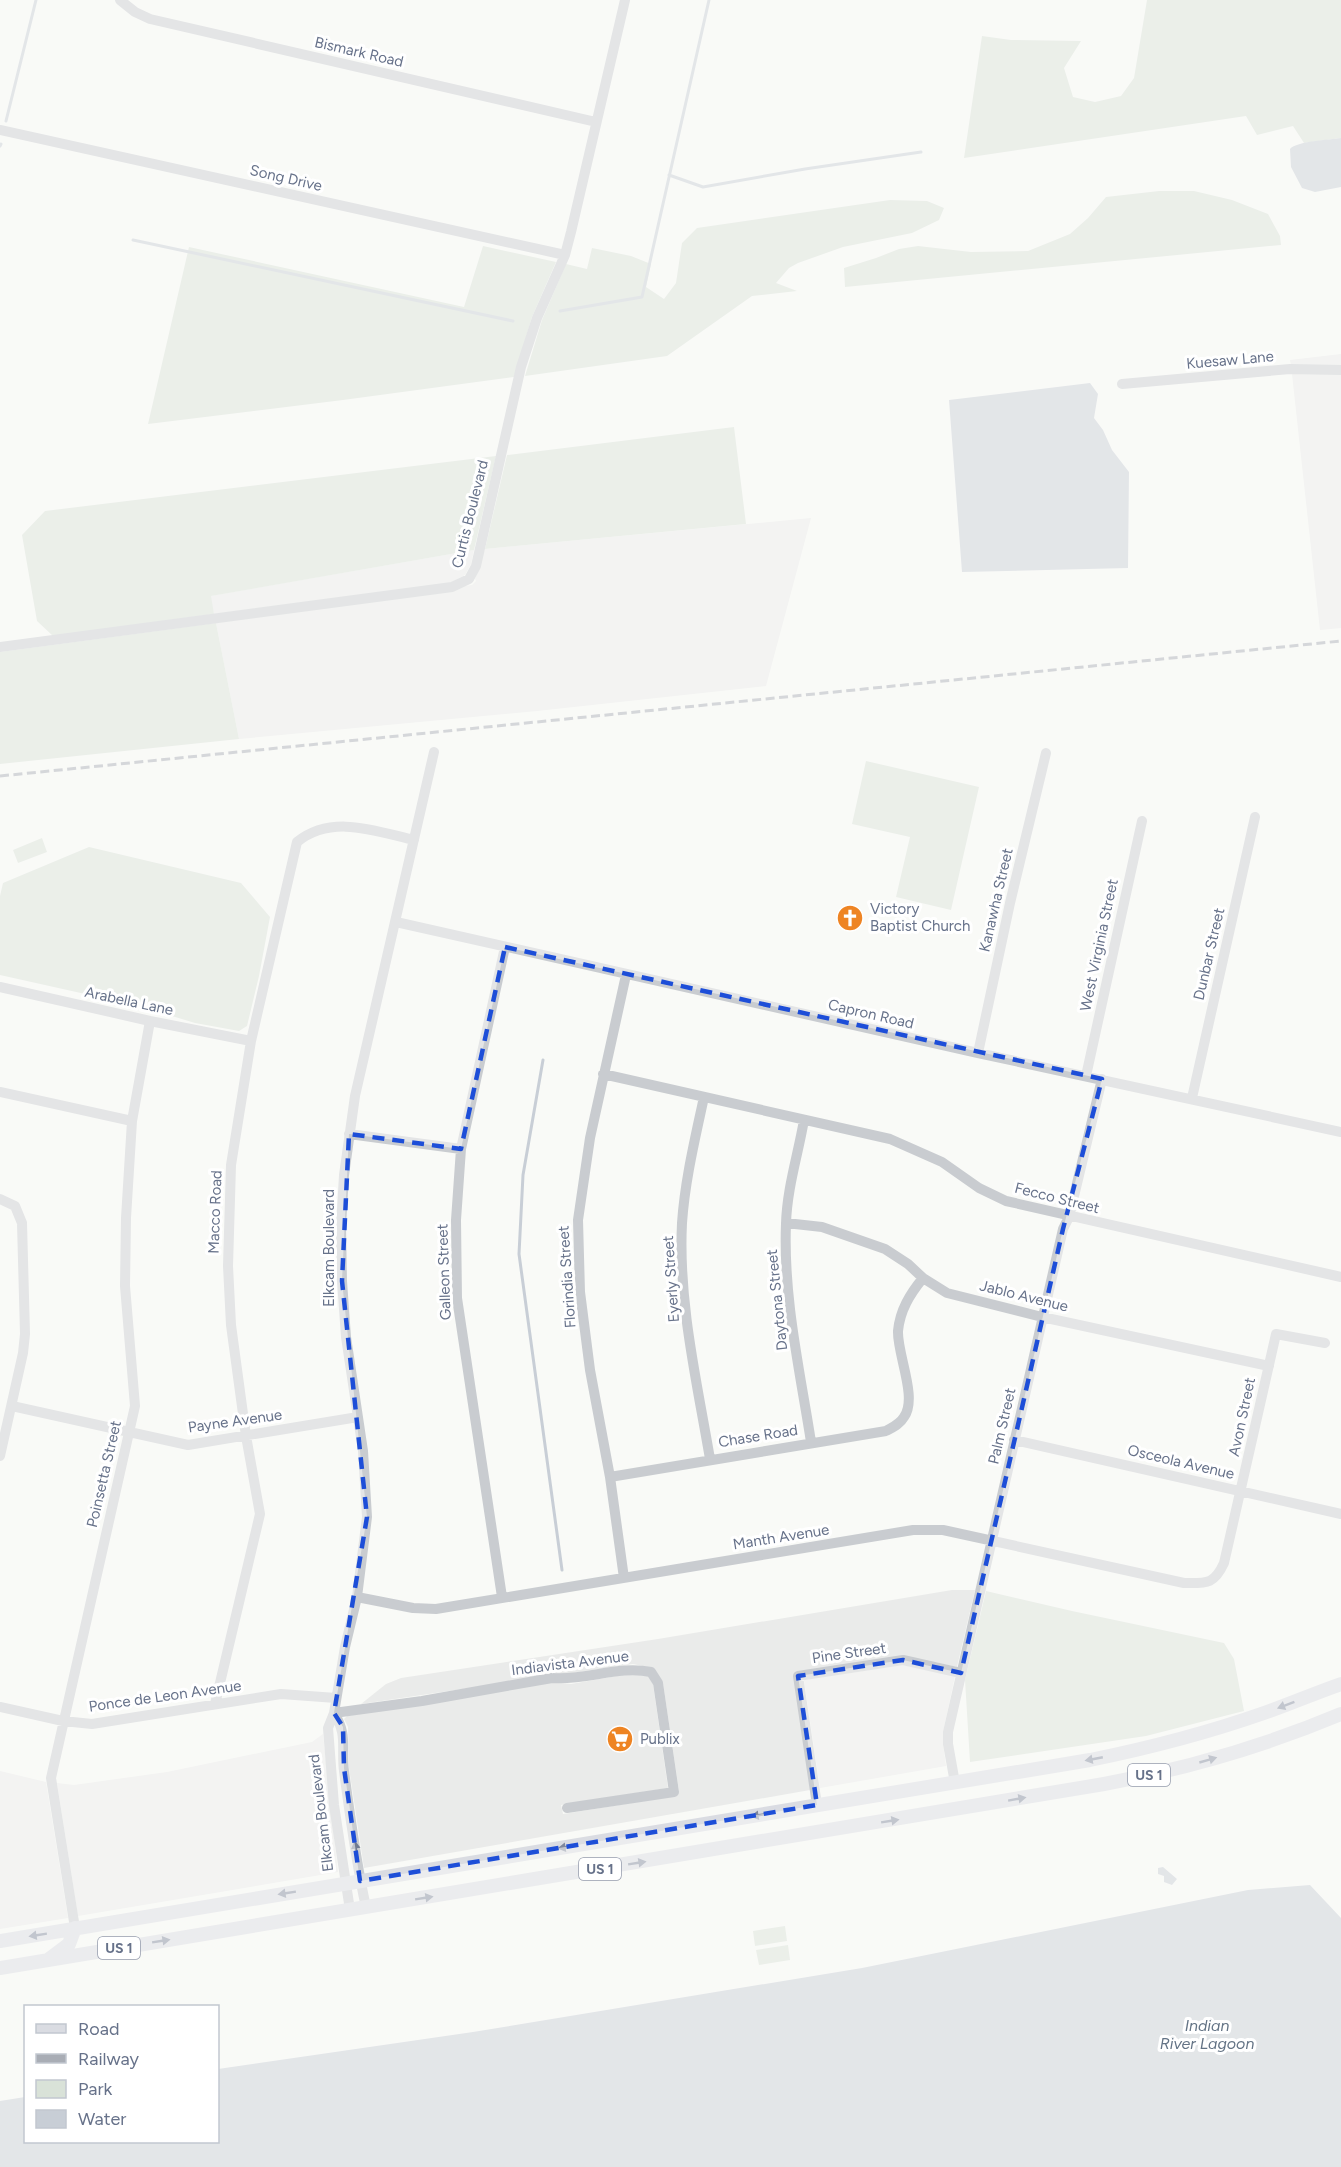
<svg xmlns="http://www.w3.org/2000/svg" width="1341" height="2167" font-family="Figtree,sans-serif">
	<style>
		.built { fill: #eaebea }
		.green { fill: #d9e2d8 }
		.water { fill: #c8ced6 }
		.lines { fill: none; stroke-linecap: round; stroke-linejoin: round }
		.stream { stroke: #c8ced6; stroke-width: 3 }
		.minor { stroke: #c9ccd0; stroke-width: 10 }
		.major { stroke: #dadce2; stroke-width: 14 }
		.rail { stroke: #a9adb5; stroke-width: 3; stroke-dasharray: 9 4.5; stroke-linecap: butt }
		.oneway { fill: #7e879c }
		.oneway2 { fill: #717b91 }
		.marked { fill: none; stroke: #1d4ed8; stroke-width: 4.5; stroke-dasharray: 12 8; stroke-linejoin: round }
		.labels { text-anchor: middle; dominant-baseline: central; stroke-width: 6; stroke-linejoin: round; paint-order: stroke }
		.shield { fill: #fff; stroke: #959cad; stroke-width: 1.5 }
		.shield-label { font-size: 14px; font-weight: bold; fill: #67728a }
		.street-label { font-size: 15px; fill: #67728a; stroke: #fff }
		.poi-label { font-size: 15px; fill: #67728a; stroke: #fff; text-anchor: start }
		.water-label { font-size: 16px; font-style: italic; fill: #637385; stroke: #fff }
	</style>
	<rect width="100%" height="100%" fill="#f9faf7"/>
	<path class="built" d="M1341,354V365H1291L1290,360Z
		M1292,374H1341V628L1320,630Z
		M811,518L766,686L537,711L239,739L216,623L472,585L476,581L475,579L485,549Z
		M474,550L471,564L465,575L450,583L214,614L210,596Z
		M952,1590H975L957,1667L935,1662L797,1671L810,1790L364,1868L349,1768L348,1727L344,1719L347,1716L553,1682L571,1684L634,1673L648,1676L653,1684L668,1788L561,1805L563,1814L675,1796L679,1791L663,1683L652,1668L633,1664L361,1704L386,1684L401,1678L658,1639Z
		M903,1665L955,1676L943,1732V1744L946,1766L820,1788L804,1680Z
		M323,1734L338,1872L78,1916L57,1783L74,1785L167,1772L312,1742Z
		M0,1771L46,1782L68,1918L0,1929Z"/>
	<path class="green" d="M1147,0H1341V138L1304,143L1293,126L1257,135L1246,116L964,158L982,36L1011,40L1081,41L1064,68L1073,97L1095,102L1121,96L1134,78Z
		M1159,191H1194L1232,200L1268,214L1280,236L1281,245L845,287L844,268L876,258L899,249L918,246L971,252L1028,251L1070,234L1088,218L1106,197Z
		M890,200L927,201L944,208L939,220L912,233L843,247L798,263L789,268L776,283L797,291L752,296L667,356L525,376L542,320L566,264L587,269L592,248L631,256L651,264L646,287L664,299L676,283L682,243L697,228Z
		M483,246L556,262L532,317L514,377L343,400L148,424L189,247L464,307Z
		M734,427L746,524L485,549L507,455Z
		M496,456L474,550L211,596L214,614L53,636L37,621L22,535L45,511Z
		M216,623L239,739L0,764V652Z
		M866,761L979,787L951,910L896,897L910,837L852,824Z
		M42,838L47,852L18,863L13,850Z
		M89,847L241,883L270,917L259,976L247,1026L239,1031L195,1023L139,1006L0,975V896L3,883Z
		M986,1591L1072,1611L1224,1643L1234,1659L1244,1711L1146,1736L970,1762L965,1680Z
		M785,1926L787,1941L755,1946L753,1931Z
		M788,1945L790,1960L759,1965L756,1950Z"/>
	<path class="water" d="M1341,138V187L1315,192L1302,188L1291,167L1290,149C1297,141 1329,140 1341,138Z
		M1090,383L1098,394L1094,418L1103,430L1112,450L1129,472L1128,568L962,572L949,400Z
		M1163,1867L1177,1879L1172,1885L1164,1882V1876L1158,1874V1868Z
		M1310,1885L1341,1918V2167H0V2101L25,2097L26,2142H218V2069L473,2032L862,1968L1248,1890Z"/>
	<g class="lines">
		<path class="stream" d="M6,121L36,0
			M0,146L1,144
			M669,175L703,187L805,169L921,152
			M133,240L513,321
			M560,311L642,297L709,0
			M543,1060L523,1175L519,1254L562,1570"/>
		<path class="minor" d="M120,0L135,12L150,19L596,122
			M0,130L565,255
			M1122,384L1290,369L1341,370
			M0,647L452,587L469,579L476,566L521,367L537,318L565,255L571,232L625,0
			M396,922L978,1053L1341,1132
			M0,987L150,1021L251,1041
			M978,1053L1010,903L1046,753
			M603,1074L890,1139L942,1162L979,1188L1006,1201L1341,1277
			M1086,1076L1142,821
			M0,1092L132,1121
			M704,1097C695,1139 685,1180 682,1223C678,1302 697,1382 710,1459
			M1192,1098L1255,817
			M804,1120C798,1155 787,1188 786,1224C783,1297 800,1371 811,1442
			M349,1134L461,1149
			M0,1199L15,1206L22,1223L25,1334L23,1353L0,1456
			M786,1223L822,1227L885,1249L908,1264L923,1278L947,1293L1042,1317L1269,1366
			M12,1406L188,1445L358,1417
			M1014,1440L1341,1514
			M610,1477L886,1431C893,1427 900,1424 904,1417C918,1398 897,1354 898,1331C900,1310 910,1294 923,1278
			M624,1578L610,1477L590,1370L580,1292L578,1220L590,1138L626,975
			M357,1597L413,1608L436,1609L913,1530H943L1184,1583C1206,1583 1214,1585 1224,1563L1276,1334L1325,1343
			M502,1597L457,1298L456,1220L461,1149L505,947
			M215,1704L260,1514L246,1436L231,1325L228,1266L231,1165L251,1041L297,842C332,814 375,831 414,840
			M0,1707L63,1721L92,1724L281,1694L336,1698
			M334,1713L422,1701L552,1678C586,1681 618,1665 651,1672L658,1683L674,1792L567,1808
			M334,1713C348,1735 341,1747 344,1771C350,1816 356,1863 366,1907
			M955,1783L948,1744V1732L1063,1229L1069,1217L1102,1079
			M817,1805L798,1676L903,1660L961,1673
			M350,1910L334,1805L328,1728L334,1713L345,1647L357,1597L367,1517L363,1451L346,1337L342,1281L341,1227L344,1175L355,1096L434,752
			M75,1928L51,1778L135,1406L125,1286L126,1218L132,1121L150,1021"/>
		<path class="major" d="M0,1941L1090,1760C1149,1748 1207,1733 1264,1713C1290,1704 1315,1693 1341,1684
			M49,1959L69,1944L75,1928
			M0,1968L1104,1784C1185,1769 1265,1746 1341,1714"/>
		<path class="rail" d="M0,776L1341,641"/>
	</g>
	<defs><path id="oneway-solid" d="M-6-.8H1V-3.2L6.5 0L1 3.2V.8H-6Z" transform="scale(1.5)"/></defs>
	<g class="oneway">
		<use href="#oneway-solid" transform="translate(1286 1705) rotate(159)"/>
		<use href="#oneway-solid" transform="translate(1094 1759) rotate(169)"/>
		<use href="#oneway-solid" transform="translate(1208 1760) rotate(-16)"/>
		<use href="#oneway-solid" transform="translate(1017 1799) rotate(-10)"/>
		<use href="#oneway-solid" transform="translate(760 1815) rotate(171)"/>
		<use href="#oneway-solid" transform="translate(890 1821) rotate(-9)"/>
		<use href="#oneway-solid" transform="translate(567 1847) rotate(171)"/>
		<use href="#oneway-solid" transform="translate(637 1863) rotate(-9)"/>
		<use href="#oneway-solid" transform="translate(287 1893) rotate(171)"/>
		<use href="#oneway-solid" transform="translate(424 1898) rotate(-9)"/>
		<use href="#oneway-solid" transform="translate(38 1935) rotate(171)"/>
		<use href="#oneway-solid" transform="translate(161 1941) rotate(-9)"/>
	</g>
	<use class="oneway2" href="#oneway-solid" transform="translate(356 1850) rotate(-98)"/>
	<path d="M0 0H1341V2167H0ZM505,947L1102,1079L1063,1229L961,1673L903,1660L798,1676L817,1805L360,1881L344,1768L343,1727L334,1713L367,1517L342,1281L349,1134L461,1149Z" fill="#f9faf7" fill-opacity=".55" fill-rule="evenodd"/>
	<path class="marked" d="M505,947L1102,1079L1063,1229L961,1673L903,1660L798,1676L817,1805L360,1881L344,1768L343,1727L334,1713L367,1517L342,1281L349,1134L461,1149Z"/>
	<defs>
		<symbol id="church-disc" viewBox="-11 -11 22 22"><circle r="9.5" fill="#ee8423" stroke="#fff"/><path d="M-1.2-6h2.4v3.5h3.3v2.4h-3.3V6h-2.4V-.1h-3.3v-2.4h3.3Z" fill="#fff"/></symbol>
		<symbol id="supermarket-disc" viewBox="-11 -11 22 22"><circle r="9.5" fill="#ee8423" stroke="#fff"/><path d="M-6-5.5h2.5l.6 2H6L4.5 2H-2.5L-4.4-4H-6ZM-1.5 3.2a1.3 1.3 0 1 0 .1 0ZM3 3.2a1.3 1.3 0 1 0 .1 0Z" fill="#fff"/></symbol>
	</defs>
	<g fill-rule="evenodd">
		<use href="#church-disc" x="835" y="903" width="30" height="30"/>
		<use href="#supermarket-disc" x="605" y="1724" width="30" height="30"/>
	</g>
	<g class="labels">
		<g class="shield">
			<rect x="1128" y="1764" width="42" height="22" rx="4.5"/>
			<rect x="579" y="1858" width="42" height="22" rx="4.5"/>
			<rect x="98" y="1937" width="42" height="22" rx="4.5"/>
		</g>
		<g class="shield-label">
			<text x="1149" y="1775">US 1</text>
			<text x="600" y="1869">US 1</text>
			<text x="119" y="1948">US 1</text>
		</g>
		<g class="street-label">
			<text transform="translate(359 52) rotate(13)">Bismark Road</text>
			<text transform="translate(286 178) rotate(13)">Song Drive</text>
			<text transform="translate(1230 360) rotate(-5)">Kuesaw Lane</text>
			<text transform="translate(470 514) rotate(-76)">Curtis Boulevard</text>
			<text transform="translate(996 900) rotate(-77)">Kanawha Street</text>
			<text transform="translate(1099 945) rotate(-78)">West Virginia Street</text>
			<text transform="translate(1209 954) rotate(-77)">Dunbar Street</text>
			<text transform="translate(129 1001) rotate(12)">Arabella Lane</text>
			<text transform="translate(871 1014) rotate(13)">Capron Road</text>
			<text transform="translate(1057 1198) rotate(14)">Fecco Street</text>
			<text transform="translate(215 1212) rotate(-88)">Macco Road</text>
			<text transform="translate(329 1248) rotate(-90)">Elkcam Boulevard</text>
			<text transform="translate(444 1272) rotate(-92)">Galleon Street</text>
			<text transform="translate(567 1277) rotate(-94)">Florindia Street</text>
			<text transform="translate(671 1279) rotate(-94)">Eyerly Street</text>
			<text transform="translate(1024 1296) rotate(14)">Jablo Avenue</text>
			<text transform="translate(777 1300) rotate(-96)">Daytona Street</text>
			<text transform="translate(1242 1417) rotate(-78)">Avon Street</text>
			<text transform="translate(235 1421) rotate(-8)">Payne Avenue</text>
			<text transform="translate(1002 1426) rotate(-77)">Palm Street</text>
			<text transform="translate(758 1436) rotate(-9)">Chase Road</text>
			<text transform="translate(1181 1462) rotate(13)">Osceola Avenue</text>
			<text transform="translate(104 1474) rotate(-77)">Poinsetta Street</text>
			<text transform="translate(781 1537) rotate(-9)">Manth Avenue</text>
			<text transform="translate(849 1653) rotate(-8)">Pine Street</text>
			<text transform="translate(570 1663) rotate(-7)">Indiavista Avenue</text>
			<text transform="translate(165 1696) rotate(-8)">Ponce de Leon Avenue</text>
			<text transform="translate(321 1813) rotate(-97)">Elkcam Boulevard</text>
		</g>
		<g class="poi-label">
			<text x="870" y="909">Victory<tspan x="870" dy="17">Baptist Church</tspan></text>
			<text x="640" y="1739">Publix</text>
		</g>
		<g class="water-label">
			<text x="1207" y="2025">Indian<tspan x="1207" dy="18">River Lagoon</tspan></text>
		</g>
	</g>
	<rect x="24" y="2005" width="195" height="138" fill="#ffffff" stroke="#c2c7d0" stroke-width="1.5"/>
	<rect x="36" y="2024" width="30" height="9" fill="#dadce2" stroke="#c2c7d0" stroke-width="1.5"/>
	<text x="78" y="2035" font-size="18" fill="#67728a">Road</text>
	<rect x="36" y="2054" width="30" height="9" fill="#a9adb5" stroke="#c2c7d0" stroke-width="1.5"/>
	<text x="78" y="2065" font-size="18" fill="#67728a">Railway</text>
	<rect x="36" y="2080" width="30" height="18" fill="#d9e2d8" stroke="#c2c7d0" stroke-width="1.5"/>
	<text x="78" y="2095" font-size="18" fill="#67728a">Park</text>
	<rect x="36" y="2110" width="30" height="18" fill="#c8ced6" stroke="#c2c7d0" stroke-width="1.5"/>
	<text x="78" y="2125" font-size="18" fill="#67728a">Water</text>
</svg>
